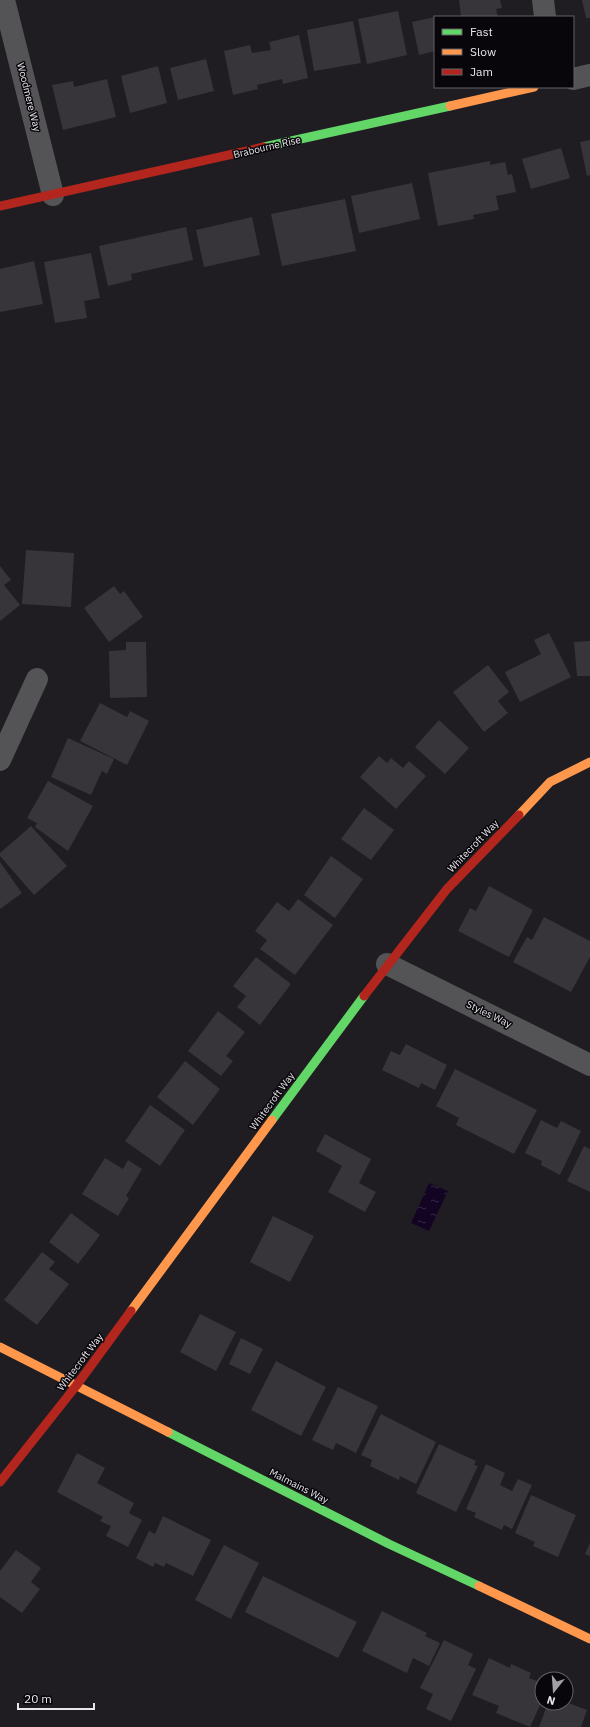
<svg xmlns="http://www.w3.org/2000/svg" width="590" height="1727" font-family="'IBM Plex Sans',sans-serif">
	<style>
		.water { fill: url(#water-ripples) }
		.building { fill: #373539 }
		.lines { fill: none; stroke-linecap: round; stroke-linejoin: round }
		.street { stroke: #545355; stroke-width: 22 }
		.fast { stroke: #63d668; stroke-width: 9 }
		.slow { stroke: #ff974d; stroke-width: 9 }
		.jam { stroke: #b3261e; stroke-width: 9 }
		.labels { text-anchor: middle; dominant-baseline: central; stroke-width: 3; stroke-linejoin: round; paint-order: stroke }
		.street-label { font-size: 10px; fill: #e9e6ed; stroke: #08060a }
	</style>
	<defs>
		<pattern id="water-ripples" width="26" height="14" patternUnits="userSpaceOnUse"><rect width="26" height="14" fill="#140423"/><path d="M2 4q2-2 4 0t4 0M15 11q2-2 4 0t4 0" fill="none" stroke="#362943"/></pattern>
	</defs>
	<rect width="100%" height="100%" fill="#1f1d22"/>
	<path class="water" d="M429,1183L448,1191L429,1231L411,1223Z"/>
	<path class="building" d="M459,0H500L502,8L496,9L498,17H461Z
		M582,0H590V18H586Z
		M398,11L407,55L367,64L358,19Z
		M435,17V51L419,55L412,22Z
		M353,21L361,63L314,71L307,30Z
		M299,35L308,78L283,84L282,79L257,85L258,89L233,95L224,51L250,45L252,53L271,50L269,42Z
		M206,59L214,91L178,100L170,68Z
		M158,66L167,103L130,113L121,76Z
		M107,79L116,117L63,130L52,85L73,81L74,87Z
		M590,140V175L587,176L580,142Z
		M561,148L570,178L531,189L522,159Z
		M490,161V165L505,162L508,175L512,174L516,192L496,196L499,210L473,215L474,219L438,226L428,173Z
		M412,183L420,219L359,233L351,196Z
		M345,199L356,251L282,266L271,214Z
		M252,217L260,255L204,267L196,230Z
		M186,227L193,260L131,274L132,280L108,286L99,246Z
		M91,253L100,298L84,301L87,318L55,323L44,262Z
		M34,261L43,304L0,312V269Z
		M26,550L74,553L71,607L22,604Z
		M0,566L11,580L4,585L20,605L0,621Z
		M114,586L120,594L124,591L143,617L109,642L84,608Z
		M549,633L571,677L520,702L505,672L541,654L534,640Z
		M590,641V676H577L574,642Z
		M126,642H146L147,697L110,698L109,651L126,650Z
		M488,665L509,692L498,701L508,713L484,732L453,692Z
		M100,703L127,717L130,711L149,721L127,765L80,741Z
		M439,720L469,748L445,774L415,747Z
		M68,738L114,759L107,774L102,771L91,795L51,777Z
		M379,756L387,763L391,758L403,768L409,761L426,776L396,809L360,777Z
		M48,781L93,806L68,851L35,827L37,823L27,818Z
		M364,808L394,830L371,860L341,839Z
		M31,826L67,866L34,895L0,856V853Z
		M331,856L363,879L335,918L304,895Z
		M0,862L22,893L0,909Z
		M489,886L533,910L509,957L458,931L470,908L476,911Z
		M298,899L333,925L295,975L260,949L267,940L255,931L277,902L289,911Z
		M544,917L590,941V957L571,992L513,962L527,937L532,940Z
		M256,957L291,984L260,1025L237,1007L246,996L233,986Z
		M218,1011L245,1032L226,1056L233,1061L221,1076L188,1051Z
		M406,1044L447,1065L435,1090L421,1083L419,1088L382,1070L391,1051L400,1055Z
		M185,1061L220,1089L193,1125L157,1097Z
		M455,1069L537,1110L514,1154L456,1125L459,1118L436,1106Z
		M150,1105L185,1130L160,1166L125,1141Z
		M541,1120L557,1128L561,1121L581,1131L560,1175L541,1165L542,1161L525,1153Z
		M325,1134L371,1159L359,1183L376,1192L365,1212L328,1192L342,1166L316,1151Z
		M584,1146L590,1149V1192L567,1181Z
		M105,1158L123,1169L128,1160L142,1169L126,1196L129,1198L118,1216L82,1194Z
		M71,1213L100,1235L78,1264L49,1242Z
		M273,1216L314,1236L290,1282L250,1262Z
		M42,1252L55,1262L49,1269L69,1284L37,1325L4,1300Z
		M200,1314L236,1332L216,1371L180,1352Z
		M241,1338L263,1349L250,1374L229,1364Z
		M276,1361L326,1387L301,1436L251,1410Z
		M338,1387L378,1406L356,1453L336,1443L333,1450L312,1440Z
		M381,1414L436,1442L416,1484L400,1476L399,1480L370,1466L372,1460L361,1455Z
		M439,1444L476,1461L474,1465L478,1466L456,1512L416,1493Z
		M77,1453L105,1468L97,1483L134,1503L129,1513L142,1520L128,1547L106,1536L111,1526L100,1521L103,1517L57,1492Z
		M486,1464L505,1473L500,1485L512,1491L518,1479L532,1485L512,1529L504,1525L502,1530L474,1517L476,1513L466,1509Z
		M531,1495L576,1515L558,1557L533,1546L535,1542L515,1533Z
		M163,1516L211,1540L193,1576L166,1563L164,1567L155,1563L153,1567L136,1558L149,1531L155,1534Z
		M590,1543V1556L585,1554Z
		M224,1545L259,1563L231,1619L195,1600Z
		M16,1550L41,1568L31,1582L40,1589L22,1613L0,1597V1571Z
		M263,1576L357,1622L338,1658L245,1612Z
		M382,1611L427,1633L425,1636L440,1643L429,1666L413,1658L407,1673L362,1651Z
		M444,1640L473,1654L468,1665L476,1669L451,1721L426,1709L433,1694L420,1688Z
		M489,1658L510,1668L511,1664L531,1673L529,1678L542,1683V1701L530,1727L496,1713L499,1706L472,1695Z
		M566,1702L587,1710L581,1727H539L548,1703Z"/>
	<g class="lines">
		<path class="street" d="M4,0L53,195
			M543,0L545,17
			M573,79L590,75
			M0,760L37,679
			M387,964L590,1065"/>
		<path class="fast" d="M264,147L450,106
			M272,1120L364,996
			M168,1432L389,1544L479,1586"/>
		<path class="slow" d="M450,106L534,87
			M519,815L550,782L590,762
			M131,1311L272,1120
			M0,1347L168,1432
			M479,1586L590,1639"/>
		<path class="jam" d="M0,206L264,147
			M364,996L447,889L519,815
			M0,1482L76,1386L131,1311"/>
	</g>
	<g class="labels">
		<g class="street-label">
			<text transform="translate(29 97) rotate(76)">Woodmere Way</text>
			<text transform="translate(267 147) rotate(-13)">Brabourne Rise</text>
			<text transform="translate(473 846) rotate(-46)">Whitecroft Way</text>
			<text transform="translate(489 1014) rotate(26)">Styles Way</text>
			<text transform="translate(272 1101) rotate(-54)">Whitecroft Way</text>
			<text transform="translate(80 1362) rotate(-53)">Whitecroft Way</text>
			<text transform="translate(299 1486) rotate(27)">Malmains Way</text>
		</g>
	</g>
	<rect x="434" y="16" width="140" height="72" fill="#08060a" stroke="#626065"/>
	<rect x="442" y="29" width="20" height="6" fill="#63d668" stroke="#626065"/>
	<text x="470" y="36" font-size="12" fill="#e9e6ed">Fast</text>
	<rect x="442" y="49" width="20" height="6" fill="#ff974d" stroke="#626065"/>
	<text x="470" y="56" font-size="12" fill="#e9e6ed">Slow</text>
	<rect x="442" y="69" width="20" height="6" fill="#b3261e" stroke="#626065"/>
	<text x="470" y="76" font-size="12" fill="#e9e6ed">Jam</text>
	<g transform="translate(554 1691) rotate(197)"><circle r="19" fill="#08060a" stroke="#626065"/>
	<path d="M0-3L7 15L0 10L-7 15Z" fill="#a2a0a6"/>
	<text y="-6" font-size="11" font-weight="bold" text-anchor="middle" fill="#e9e6ed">N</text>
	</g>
	<path d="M18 1703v6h76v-6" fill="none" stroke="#e9e6ed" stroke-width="2"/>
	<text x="24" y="1703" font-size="12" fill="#e9e6ed" stroke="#08060a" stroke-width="3" paint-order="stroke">20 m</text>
</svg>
